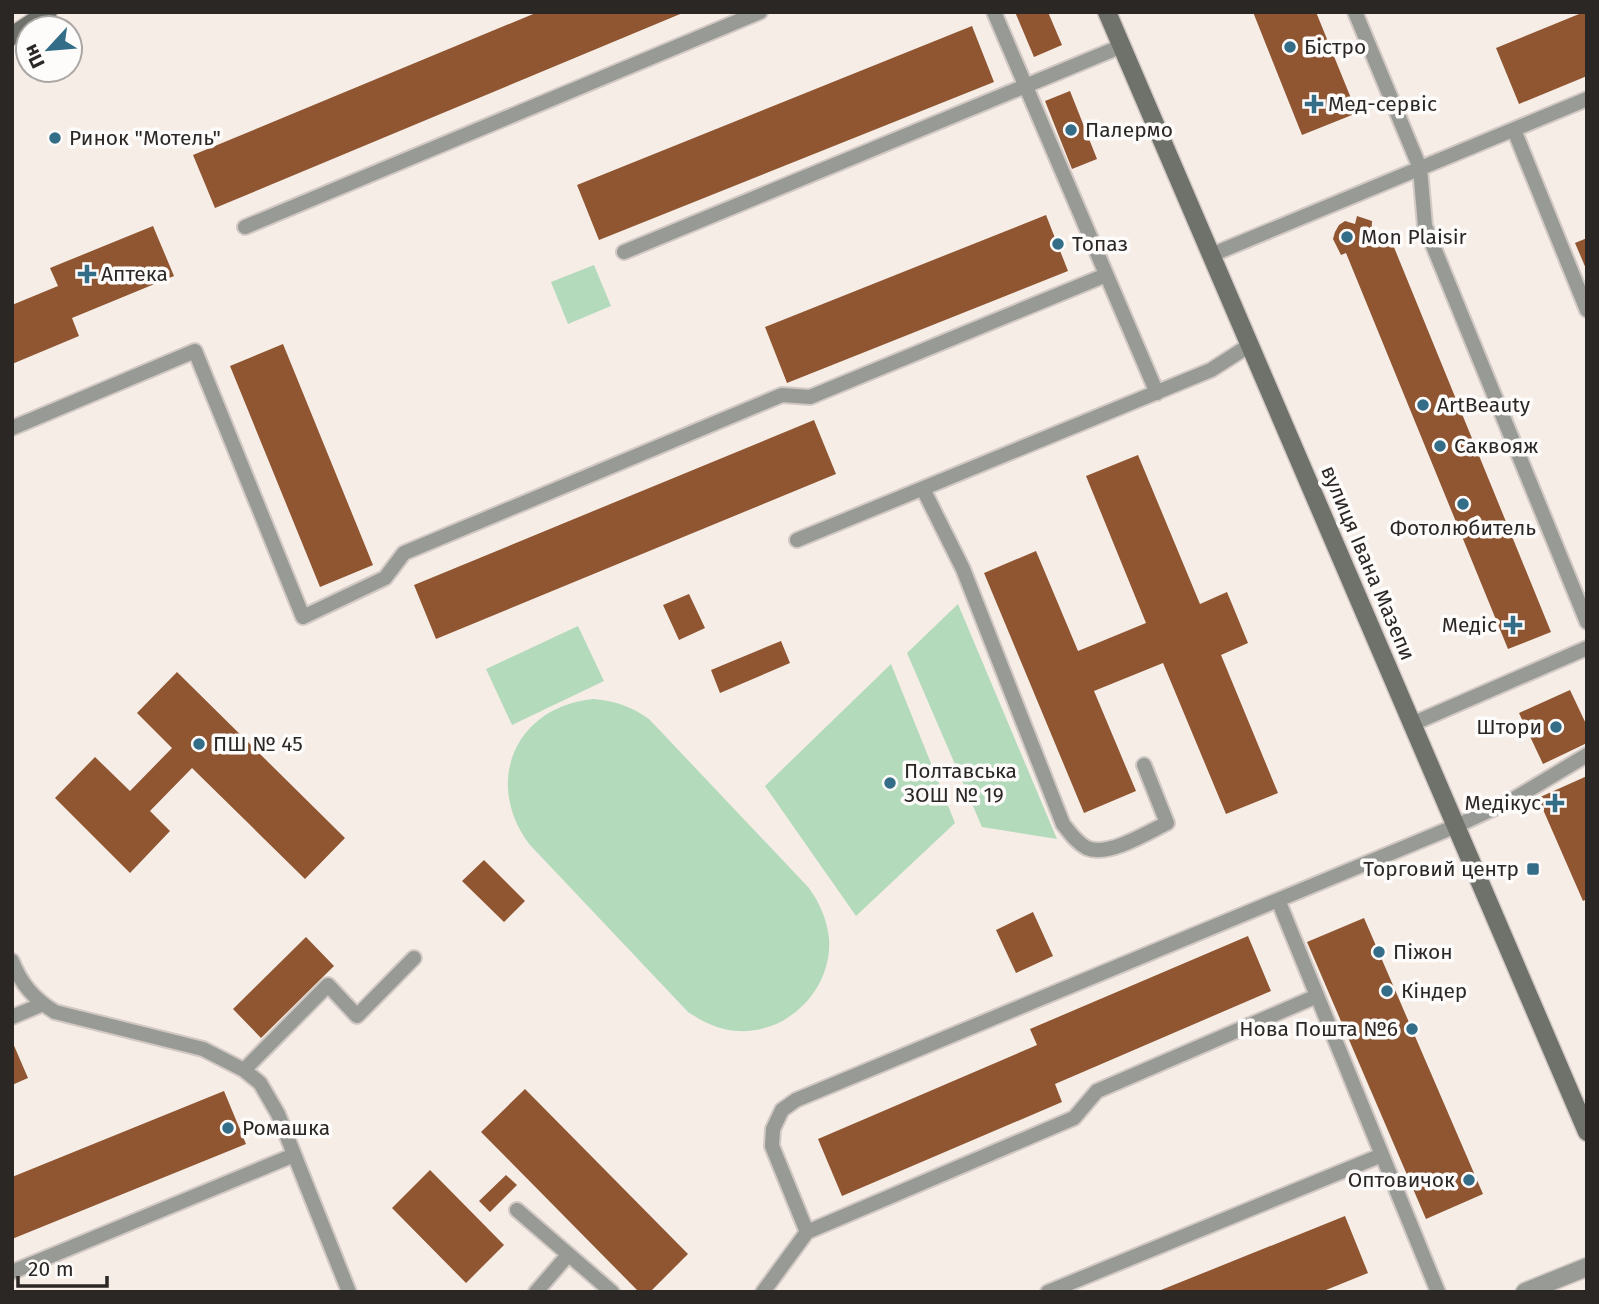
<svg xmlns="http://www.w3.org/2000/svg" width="1599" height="1304" font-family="'Fira Sans',sans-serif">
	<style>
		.green { fill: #b3dabb }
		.building { fill: #8f5631 }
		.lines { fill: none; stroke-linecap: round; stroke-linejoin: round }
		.service-casing { stroke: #d2c9c4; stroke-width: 18 }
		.minor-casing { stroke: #d2c9c4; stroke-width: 21 }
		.secondary-casing { stroke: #d2c9c4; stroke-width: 21 }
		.service { stroke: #989a96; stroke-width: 14 }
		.minor { stroke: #989a96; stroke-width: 18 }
		.secondary { stroke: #6f716b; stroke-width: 18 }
		.poi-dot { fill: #346d87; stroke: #fefcfb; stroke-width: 2.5 }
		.labels { text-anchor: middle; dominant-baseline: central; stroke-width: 7; stroke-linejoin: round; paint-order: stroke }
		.poi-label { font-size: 21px; fill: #2b2725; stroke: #fefcfb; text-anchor: start }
		.street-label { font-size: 21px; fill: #2b2725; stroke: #fefcfb }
	</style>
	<rect width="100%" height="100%" fill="#f7ede7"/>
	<path class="green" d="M594,265L611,306L568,324L551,282Z
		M958,604L1057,839L982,827L907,653Z
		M578,626L604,681L512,725L486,669Z
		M891,664L955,823L856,916L765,786Z
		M594,699C616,701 632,707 649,719L809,888C819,902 827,919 829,938C833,988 789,1034 738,1031C719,1030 703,1022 688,1012L530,845C482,782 516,706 594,699Z"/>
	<path class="building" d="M538,12H685L215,208L193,155Z
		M1015,12H1048L1062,45L1034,57Z
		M1253,12H1316L1357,113L1302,135Z
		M1584,12H1587V76L1519,104L1496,48Z
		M972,26L994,82L599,240L577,185Z
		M1070,91L1097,159L1072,169L1045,101Z
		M1046,215L1068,271L787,383L765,327Z
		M1357,216L1372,221L1371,243L1389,235L1551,632L1508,649L1346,253L1341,255L1333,239L1335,232L1339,225L1345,221L1355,224Z
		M153,226L174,276L72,318L79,336L12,364V305L58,286L50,268Z
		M1587,238V271L1575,243Z
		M283,344L373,565L320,587L230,366Z
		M814,420L836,474L436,639L414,585Z
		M1138,455L1200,604L1227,592L1248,643L1221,655L1278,793L1226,814L1163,663L1094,691L1136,791L1084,813L984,573L1036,551L1078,651L1146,623L1086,476Z
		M689,594L705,628L679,640L663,605Z
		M781,641L790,663L720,693L711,670Z
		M177,672L345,838L305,879L192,768L150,811L170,831L130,873L55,798L95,757L130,791L172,748L137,713Z
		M1570,690L1587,726V743L1543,764L1519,713Z
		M1587,776V899L1583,901L1538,798Z
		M484,860L525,901L504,922L462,881Z
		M1033,912L1053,956L1016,973L996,930Z
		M1364,918L1483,1194L1426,1219L1307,942Z
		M1248,936L1271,991L1055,1084L1062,1102L842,1196L818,1139L1037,1045L1030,1029Z
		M306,937L334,966L261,1038L233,1009Z
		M12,1041L28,1078L12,1085Z
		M525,1089L688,1254L650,1292H639L481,1132Z
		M224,1091L246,1144L12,1239V1177Z
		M430,1170L504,1245L466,1283L392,1208Z
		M506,1175L517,1185L490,1212L479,1201Z
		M1345,1216L1368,1273L1321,1292H1156Z"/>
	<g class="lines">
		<defs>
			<path id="service" d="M994,12L1157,393
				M1355,12L1420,168L1425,226L1587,622
				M1514,130L1587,310
				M245,227L760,12
				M624,252L1122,46
				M1211,255L1587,99
				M12,428L195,351L303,617L385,578L404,553L782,395L810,397L1106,275
				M923,489L963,569L1063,824C1070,833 1077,843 1087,848C1108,857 1147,833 1167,823L1144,765
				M797,540L1211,370L1250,345
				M1412,724L1587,648
				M1278,900L1438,1292
				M12,961C21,984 34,999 55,1012L203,1049L244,1070L260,1083L278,1114L349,1292
				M12,1017L43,1004
				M244,1070L328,985L357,1016L414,958
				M517,1210L612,1292
				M807,1232L1074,1118L1097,1091L1317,996
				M12,1272L294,1155
				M536,1292L568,1255
				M763,1292L807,1232L772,1146L773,1129L782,1110L796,1100L1456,826L1512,800L1587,755
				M1048,1292L1382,1155"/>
			<path id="minor" d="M1525,1292L1587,1267"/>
			<path id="secondary" d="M1107,12L1587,1132
				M12,36L48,12"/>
		</defs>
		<use href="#service" class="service-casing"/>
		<use href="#minor" class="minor-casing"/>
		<use href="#secondary" class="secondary-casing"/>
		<use href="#service" class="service"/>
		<use href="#minor" class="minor"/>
		<use href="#secondary" class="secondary"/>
	</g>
	<g class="poi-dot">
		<circle cx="1290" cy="47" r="7"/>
		<path d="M1310.5 93.5h7v7h7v7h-7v7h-7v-7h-7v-7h7z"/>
		<circle cx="1071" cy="130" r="7"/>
		<circle cx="55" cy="138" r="7"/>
		<circle cx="1347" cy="237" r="7"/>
		<circle cx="1058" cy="244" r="7"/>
		<path d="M83.5 263.5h7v7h7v7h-7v7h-7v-7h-7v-7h7z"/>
		<circle cx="1423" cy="405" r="7"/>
		<circle cx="1440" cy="446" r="7"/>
		<circle cx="1463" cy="504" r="7"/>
		<path d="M1509.5 614.5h7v7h7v7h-7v7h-7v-7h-7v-7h7z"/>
		<circle cx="1556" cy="727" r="7"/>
		<circle cx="199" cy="744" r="7"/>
		<circle cx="890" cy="783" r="7"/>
		<path d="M1551.5 792.5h7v7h7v7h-7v7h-7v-7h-7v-7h7z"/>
		<rect x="1526" y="862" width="14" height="14" rx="3.5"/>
		<circle cx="1379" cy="952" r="7"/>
		<circle cx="1387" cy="991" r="7"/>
		<circle cx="1412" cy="1029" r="7"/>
		<circle cx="228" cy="1128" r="7"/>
		<circle cx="1469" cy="1180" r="7"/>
	</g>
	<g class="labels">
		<g class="poi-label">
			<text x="1304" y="47">Бістро</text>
			<text x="1328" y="104">Мед-сервіс</text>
			<text x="1085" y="130">Палермо</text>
			<text x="69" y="138">Ринок "Мотель"</text>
			<text x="1361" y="237">Mon Plaisir</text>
			<text x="1072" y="244">Топаз</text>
			<text x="101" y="274">Аптека</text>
			<text x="1437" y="405">ArtBeauty</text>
			<text x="1454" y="446">Саквояж</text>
			<text x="1463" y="528" text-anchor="middle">Фотолюбитель</text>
			<text x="1497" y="625" text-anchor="end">Медіс</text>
			<text x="1542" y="727" text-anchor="end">Штори</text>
			<text x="213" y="744">ПШ № 45</text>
			<text x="904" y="771">Полтавська<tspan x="904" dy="24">ЗОШ № 19</tspan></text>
			<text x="1541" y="803" text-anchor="end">Медікус</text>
			<text x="1519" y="869" text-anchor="end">Торговий центр</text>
			<text x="1393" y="952">Піжон</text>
			<text x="1401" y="991">Кіндер</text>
			<text x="1398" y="1029" text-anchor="end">Нова Пошта №6</text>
			<text x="242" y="1128">Ромашка</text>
			<text x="1455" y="1180" text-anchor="end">Оптовичок</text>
		</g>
		<g class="street-label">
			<text transform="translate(1368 563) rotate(67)">вулиця Івана Мазепи</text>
		</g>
	</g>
	<rect width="1599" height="1304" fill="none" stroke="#2b2725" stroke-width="28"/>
	<g transform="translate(49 49) rotate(244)"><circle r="33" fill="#fefcfb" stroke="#aaa7a5" stroke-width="2"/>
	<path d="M0-5L12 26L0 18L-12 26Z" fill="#346d87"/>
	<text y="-10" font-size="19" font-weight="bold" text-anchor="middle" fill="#2b2725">Пн</text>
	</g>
	<path d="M18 1276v10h89v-10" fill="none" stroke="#2b2725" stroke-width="3.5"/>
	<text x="28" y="1276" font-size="21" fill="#2b2725" stroke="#fefcfb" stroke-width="5" paint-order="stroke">20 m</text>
</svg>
